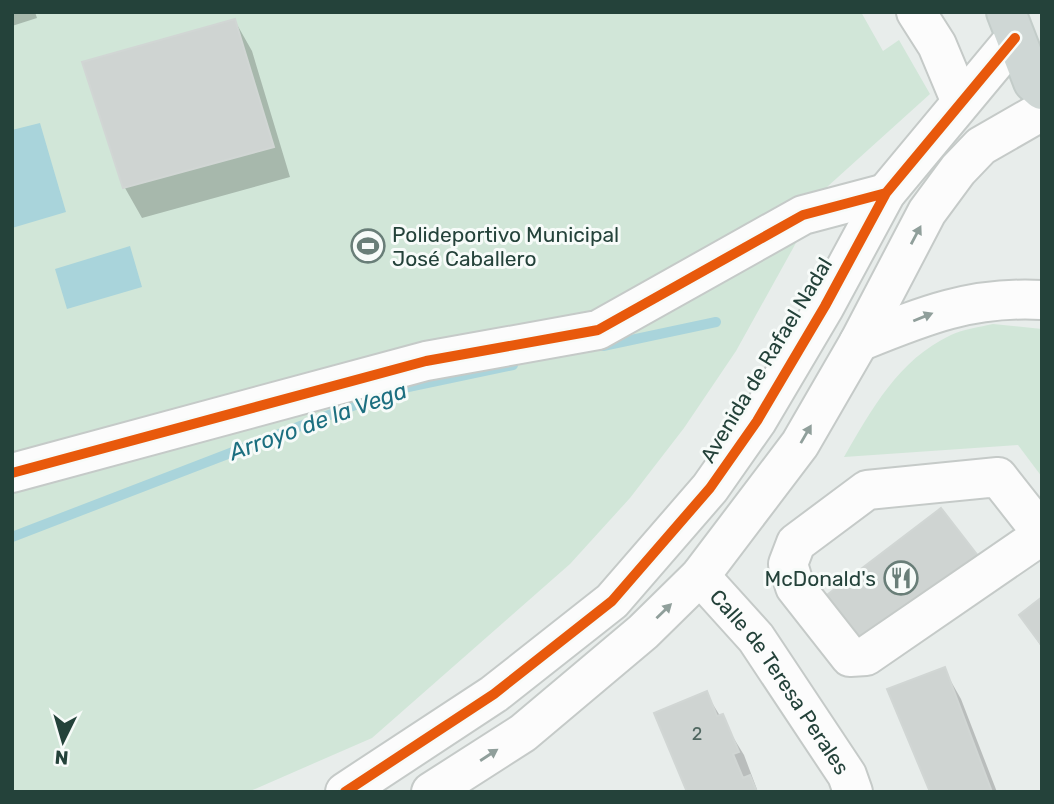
<svg xmlns="http://www.w3.org/2000/svg" width="1054" height="804" font-family="Rubik,sans-serif">
	<style>
		.green { fill: #d1e6d8 }
		.water { fill: #a9d4db }
		.shadow { fill: #0003 }
		.lines { fill: none; stroke-linecap: round; stroke-linejoin: round }
		.stream { stroke: #a9d4db; stroke-width: 10 }
		.building { fill: #cfd4d2; stroke: #d1d6d4; stroke-width: 2 }
		.minor-casing { stroke: #c5cac8; stroke-width: 42 }
		.major-casing { stroke: #c3ccc9; stroke-width: 42 }
		.minor { stroke: #fcfcfc; stroke-width: 38 }
		.major { stroke: #cfd7d5; stroke-width: 38 }
		.cycleway-casing { stroke: #f7fbf9; stroke-width: 15 }
		.cycleway { stroke: #e8590c; stroke-width: 10 }
		.oneway { fill: #909f9b }
		.labels { text-anchor: middle; dominant-baseline: central; stroke-width: 6; stroke-linejoin: round; paint-order: stroke }
		.number-label { font-size: 18px; fill: #506761 }
		.poi-label { font-size: 21px; fill: #24423a; stroke: #f7fbf9; text-anchor: start }
		.street-label { font-size: 21px; fill: #24423a; stroke: #f7fbf9 }
		.water-label { font-size: 23px; font-style: italic; fill: #1c6f80; stroke: #f7fbf9 }
	</style>
	<rect width="100%" height="100%" fill="#e8edeb"/>
	<path class="green" d="M12,12H861L883,51L899,40L930,94L827,187L736,351L684,428L630,498L570,564L372,738L248,792H12Z
		M993,324L1042,329V477L1018,445L844,457C872,409 898,360 951,335C963,329 980,327 993,324Z"/>
	<path class="water" d="M40,123L66,212L12,228V130Z
		M130,246L142,287L67,309L55,269Z"/>
	<path class="shadow" d="M12,12H35L37,18L12,26Z
		M235,21L252,51L290,177L142,218L125,188L84,63Z
		M1042,599V648L1021,615Z
		M944,669L961,699L997,792H932Z
		M706,693L744,755L758,792H688Z"/>
	<g class="lines">
		<path class="stream" d="M603,346L716,322
			M12,537L394,390L513,365"/>
	</g>
	<path class="building" d="M235,19L274,147L123,188L82,62Z
		M941,508L979,557L861,647L823,598Z
		M1042,597V646L1019,615Z
		M945,667L992,792H930L887,689Z
		M707,691L717,716L723,714L739,752L733,754L743,778L750,775L757,792H687L654,713Z"/>
	<g class="lines">
		<defs>
			<g id="minor">
				<path d="M916,12L937,45L960,100"/>
				<path d="M859,342C923,316 971,296 1042,300"/>
				<path d="M12,473L426,361L598,330L803,215L886,193"/>
				<path d="M1042,533L998,477L867,490L796,543L788,564L795,587L850,657L866,656L1042,535"/>
				<path id="s1" d="M700,576L756,638L847,775L853,792"/>
				<path d="M345,792L494,694L612,601L710,488L757,421L825,306L886,193L1015,38"/>
				<path d="M431,792L523,733L643,632L700,576L800,444L859,342L927,212L958,170L981,146L1042,111"/>
			</g>
			<path id="major" d="M1006,12L1033,82L1042,90"/>
		</defs>
		<use href="#minor" class="minor-casing"/>
		<use href="#major" class="major-casing"/>
		<use href="#minor" class="minor"/>
		<use href="#major" class="major"/>
		<defs>
			<path id="cycleway" d="M12,473L426,361L598,330L803,215L886,193
				M345,792L494,694L612,601L710,488L757,421L825,306L886,193L1015,38"/>
		</defs>
		<use href="#cycleway" class="cycleway-casing"/>
		<use href="#cycleway" class="cycleway"/>
	</g>
	<defs><path id="oneway-solid" d="M-6-.8H1V-3.2L6.5 0L1 3.2V.8H-6Z" transform="scale(1.75)"/></defs>
	<g class="oneway">
		<use href="#oneway-solid" transform="translate(916 235) rotate(-62)"/>
		<use href="#oneway-solid" transform="translate(923 317) rotate(-22)"/>
		<use href="#oneway-solid" transform="translate(806 434) rotate(-60)"/>
		<use href="#oneway-solid" transform="translate(664 611) rotate(-44)"/>
		<use href="#oneway-solid" transform="translate(489 755) rotate(-33)"/>
	</g>
	<defs>
		<symbol id="stadium-ring" viewBox="-11 -11 22 22"><circle r="9.5" fill="#f7fbf9" stroke="#697e78" stroke-width="1.5"/><path d="M0-5a6.5 5 0 1 0 0 10a6.5 5 0 1 0 0-10ZM-3.5-1.8h7v3.6h-7Z" fill="#697e78"/></symbol>
		<symbol id="restaurant-ring" viewBox="-11 -11 22 22"><circle r="9.5" fill="#f7fbf9" stroke="#697e78" stroke-width="1.5"/><path d="M-5-6h1v4h1v-4h1v4h1v-4h1v5L-1.5 .5V6h-2V.5L-5-1ZM5-6V6H3V1.5H1.5Q1.5-4 5-6Z" fill="#697e78"/></symbol>
	</defs>
	<g fill-rule="evenodd">
		<use href="#stadium-ring" x="349" y="227" width="38" height="38"/>
		<use href="#restaurant-ring" x="882" y="559" width="38" height="38"/>
	</g>
	<g class="labels">
		<g class="number-label">
			<text x="697" y="734">2</text>
		</g>
		<g class="poi-label">
			<text x="392" y="234">Polideportivo Municipal<tspan x="392" dy="24">José Caballero</tspan></text>
			<text x="876" y="578" text-anchor="end">McDonald's</text>
		</g>
		<g class="street-label">
			<text transform="translate(766 360) rotate(-59)">Avenida de Rafael Nadal</text>
			<text stroke="none"><textPath href="#s1" startOffset="133">Calle de Teresa Perales</textPath></text>
		</g>
		<g class="water-label">
			<text transform="translate(318 421) rotate(-20)">Arroyo de la Vega</text>
		</g>
	</g>
	<rect width="1054" height="804" fill="none" stroke="#24423a" stroke-width="28"/>
	<g transform="translate(63 741) rotate(185)" stroke="#f7fbf9" stroke-width="5" paint-order="stroke">
	<path d="M0-5L12 26L0 18L-12 26Z" fill="#24423a"/>
	<text y="-10" font-size="19" font-weight="bold" text-anchor="middle" fill="#24423a">N</text>
	</g>
</svg>
